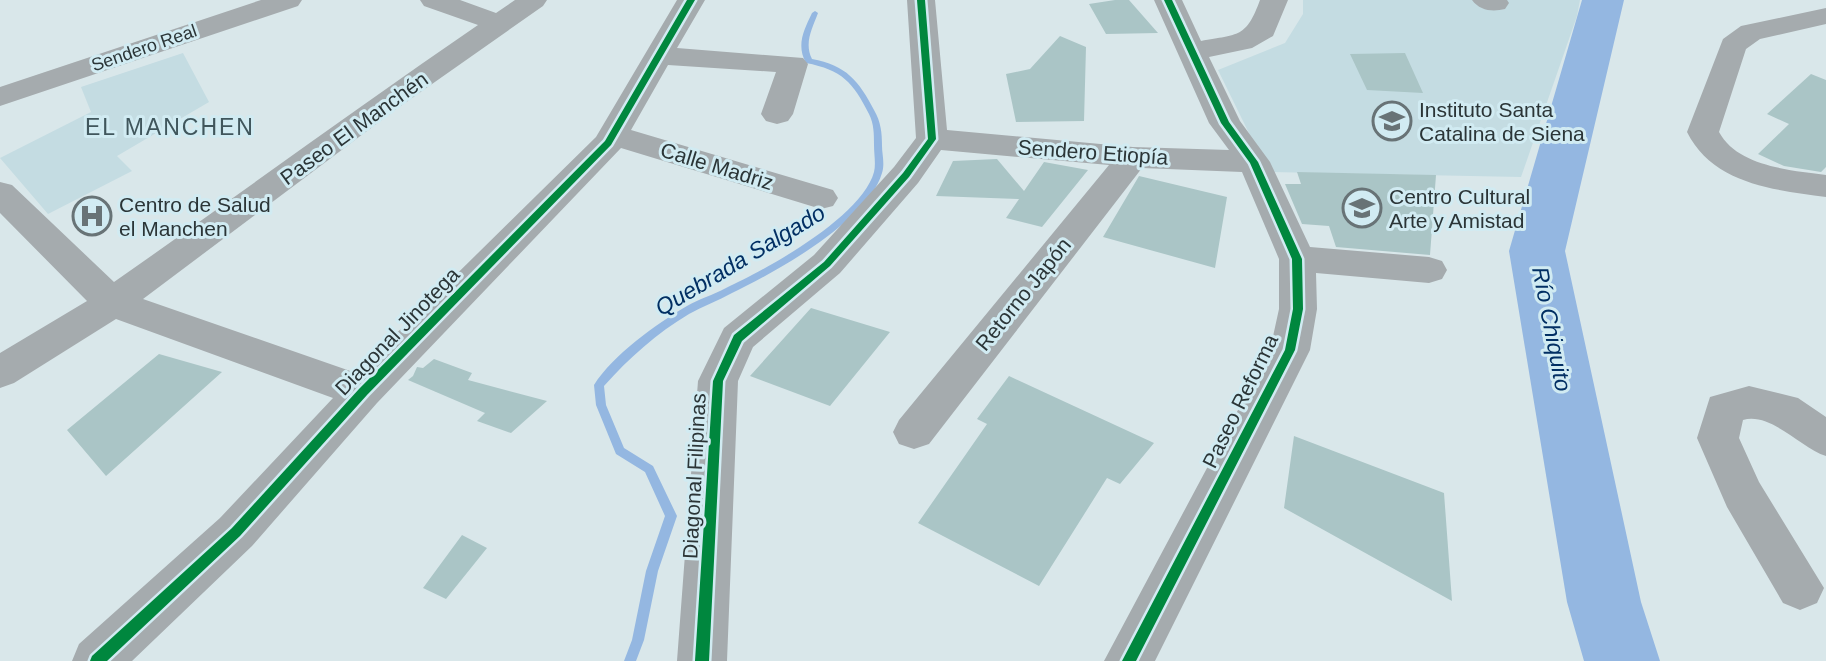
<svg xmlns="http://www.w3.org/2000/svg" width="1826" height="661" font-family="Arial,sans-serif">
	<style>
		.built { fill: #c4dce2 }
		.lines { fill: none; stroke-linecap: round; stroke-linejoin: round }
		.stream { fill: #94b7e1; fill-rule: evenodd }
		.river { fill: #94b7e1; fill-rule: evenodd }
		.building { fill: #aac5c6 }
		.minor { fill: #a5abae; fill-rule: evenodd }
		.cycleway-casing { stroke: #d1ebf2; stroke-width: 5 }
		.cycleway { fill: #00873e; fill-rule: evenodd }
		.labels { text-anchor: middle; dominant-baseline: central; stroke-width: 6; stroke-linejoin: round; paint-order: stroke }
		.far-street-label { font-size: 18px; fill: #2b3537; stroke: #d1ebf2 }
		.poi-label { font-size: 21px; fill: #2b3537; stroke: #d1ebf2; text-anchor: start }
		.street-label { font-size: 21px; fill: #2b3537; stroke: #d1ebf2 }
		.neighbourhood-label { font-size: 23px; letter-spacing: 2px; fill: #40565c; stroke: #d1ebf2 }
		.water-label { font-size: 23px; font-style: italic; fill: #022f63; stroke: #d1ebf2 }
	</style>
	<rect width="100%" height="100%" fill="#d9e7ea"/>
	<path class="built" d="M1303,0H1580L1577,16L1521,177L1268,172L1218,70L1285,43L1303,14Z
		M183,53L209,102L117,156L132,171L48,214L0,158L91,112L81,87Z"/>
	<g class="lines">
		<path class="stream" d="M815,11L818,13C812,29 804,43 812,59C846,65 859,81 874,110C881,122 882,133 882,146C882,154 885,164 882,173C868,221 776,272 732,293C718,301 703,306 689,314C657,333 629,358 604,386L606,405L624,448L653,466L677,516L658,571L644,640L636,661H624L632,640L646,571L665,516L645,472L616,454L596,405L594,385C613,355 656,324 687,306C699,299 713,295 726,288C767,269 862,217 874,172C876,164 874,154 874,145C874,134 874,124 869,114C853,82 842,70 806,63C796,45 804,30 812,13Z"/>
		<path class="river" d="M1582,0H1624L1565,251L1641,602L1660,661H1584L1567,602L1509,251Z"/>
	</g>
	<path class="building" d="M1115,0H1129L1158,33L1106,34L1089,4Z
		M1060,36L1086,47L1084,121L1016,122L1006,74L1030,69Z
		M1405,53L1423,93L1367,90L1350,54Z
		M1811,74L1826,80V167L1821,172L1784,166L1758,154L1789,124L1767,114Z
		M997,159L1024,191L1044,162L1088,170L1042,227L1006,218L1019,199L936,196L953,161Z
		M1297,172L1436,175L1430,255L1336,247L1329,226L1302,224L1285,184H1301Z
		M1139,176L1227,197L1215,268L1103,237Z
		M811,308L890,332L830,406L750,376Z
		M159,354L222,372L106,476L67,430Z
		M434,359L472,373L468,380L547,401L511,433L477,421L485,413L408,380L413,376L417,367L423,368Z
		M1009,376L1154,443L1120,484L1107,478L1039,586L918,523L987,424L977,419Z
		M1294,436L1444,493L1452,601L1284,508Z
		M462,535L487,548L446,599L423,588Z"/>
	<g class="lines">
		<path class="minor" d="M261,0H302L298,6L0,106V87Z
			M420,0H460L496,13L515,0H547L543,6L395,110L143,299L356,373L596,137L677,0H705L677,48L803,58L808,64L793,114L788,121L777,124L766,121L761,114L776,72L668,65L631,130L833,190L838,198L833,206L821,209L621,148L377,403L252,546L132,661H72L79,644L220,518L333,398L116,319L14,383L0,388V353L87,301L0,213V182L12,185L114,282C236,197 355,109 478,25L424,6Z
			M907,0H935L947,130L1133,147L1229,150L1209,123L1154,0H1182L1201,41C1239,34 1246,38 1260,0H1288L1273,36L1252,48L1209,57L1240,121L1270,162L1310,247L1429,257L1442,261L1447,270L1442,279L1429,283L1316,273L1317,309L1310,350L1155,661H1104L1270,350L1279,309V259L1242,172L1142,168L929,444L914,449L899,444L893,432L899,420L1109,165L941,150L918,183L840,273L753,347L738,381L727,661H677L698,381L724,328L814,255L894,167L916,138Z
			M1472,0H1507L1509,3L1505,9C1493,12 1480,11 1472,0Z
			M1826,8V24L1760,39L1746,49L1719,132C1738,167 1791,170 1826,175V197C1774,190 1713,184 1687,132L1723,39L1741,26Z
			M1749,386L1798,398L1826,417V456C1801,448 1771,412 1743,420L1739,438L1759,482L1824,588L1817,603L1800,610L1783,603L1727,507L1697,438L1710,397Z"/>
		<defs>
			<path id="cycleway" d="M687,0H695L611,145L367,395L240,536L107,661H90L92,656L232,528L359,389L605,141Z
				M917,0H925L936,139L909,177L830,266L742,341L723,381L709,661H695L713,381L734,335L824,262L903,173L928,139Z
				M1164,0H1172L1229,122L1258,162L1302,259L1303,309L1295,350L1136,661H1122L1285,350L1293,309L1292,259L1250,163L1221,123Z"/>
		</defs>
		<use href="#cycleway" class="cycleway-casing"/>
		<use href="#cycleway" class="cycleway"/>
	</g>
	<defs>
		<symbol id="school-ring" viewBox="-11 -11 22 22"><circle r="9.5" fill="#d1ebf2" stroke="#687376" stroke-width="1.5"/><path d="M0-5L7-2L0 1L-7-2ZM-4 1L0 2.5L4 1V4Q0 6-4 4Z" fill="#687376"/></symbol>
		<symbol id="hospital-ring" viewBox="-11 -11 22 22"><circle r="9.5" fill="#d1ebf2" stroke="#687376" stroke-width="1.5"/><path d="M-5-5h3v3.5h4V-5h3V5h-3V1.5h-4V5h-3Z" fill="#687376"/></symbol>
	</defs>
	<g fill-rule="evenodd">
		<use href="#school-ring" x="1370" y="99" width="44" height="44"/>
		<use href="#school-ring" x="1340" y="186" width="44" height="44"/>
		<use href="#hospital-ring" x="70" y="194" width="44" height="44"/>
	</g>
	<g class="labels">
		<g class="far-street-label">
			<text transform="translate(144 48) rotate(-19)">Sendero Real</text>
		</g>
		<g class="poi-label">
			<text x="1419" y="109">Instituto Santa<tspan x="1419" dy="24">Catalina de Siena</tspan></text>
			<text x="1389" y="196">Centro Cultural<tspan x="1389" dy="24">Arte y Amistad</tspan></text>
			<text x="119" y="204">Centro de Salud<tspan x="119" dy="24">el Manchen</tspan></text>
		</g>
		<g class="street-label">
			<text transform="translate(354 128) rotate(-36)">Paseo El Manchén</text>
			<text transform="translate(1093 152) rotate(4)">Sendero Etiopía</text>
			<text transform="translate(717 166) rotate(17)">Calle Madriz</text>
			<text transform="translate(1023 294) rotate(-51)">Retorno Japón</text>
			<text transform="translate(397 331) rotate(-46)">Diagonal Jinotega</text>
			<text transform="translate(1240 401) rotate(-64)">Paseo Reforma</text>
			<text transform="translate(694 476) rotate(-87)">Diagonal Filipinas</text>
		</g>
		<g class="neighbourhood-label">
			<text x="170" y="127">EL MANCHEN</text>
		</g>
		<g class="water-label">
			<text transform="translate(740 260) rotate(-31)">Quebrada Salgado</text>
			<text transform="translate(1552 329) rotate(79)">Río Chiquito</text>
		</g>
	</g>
</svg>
